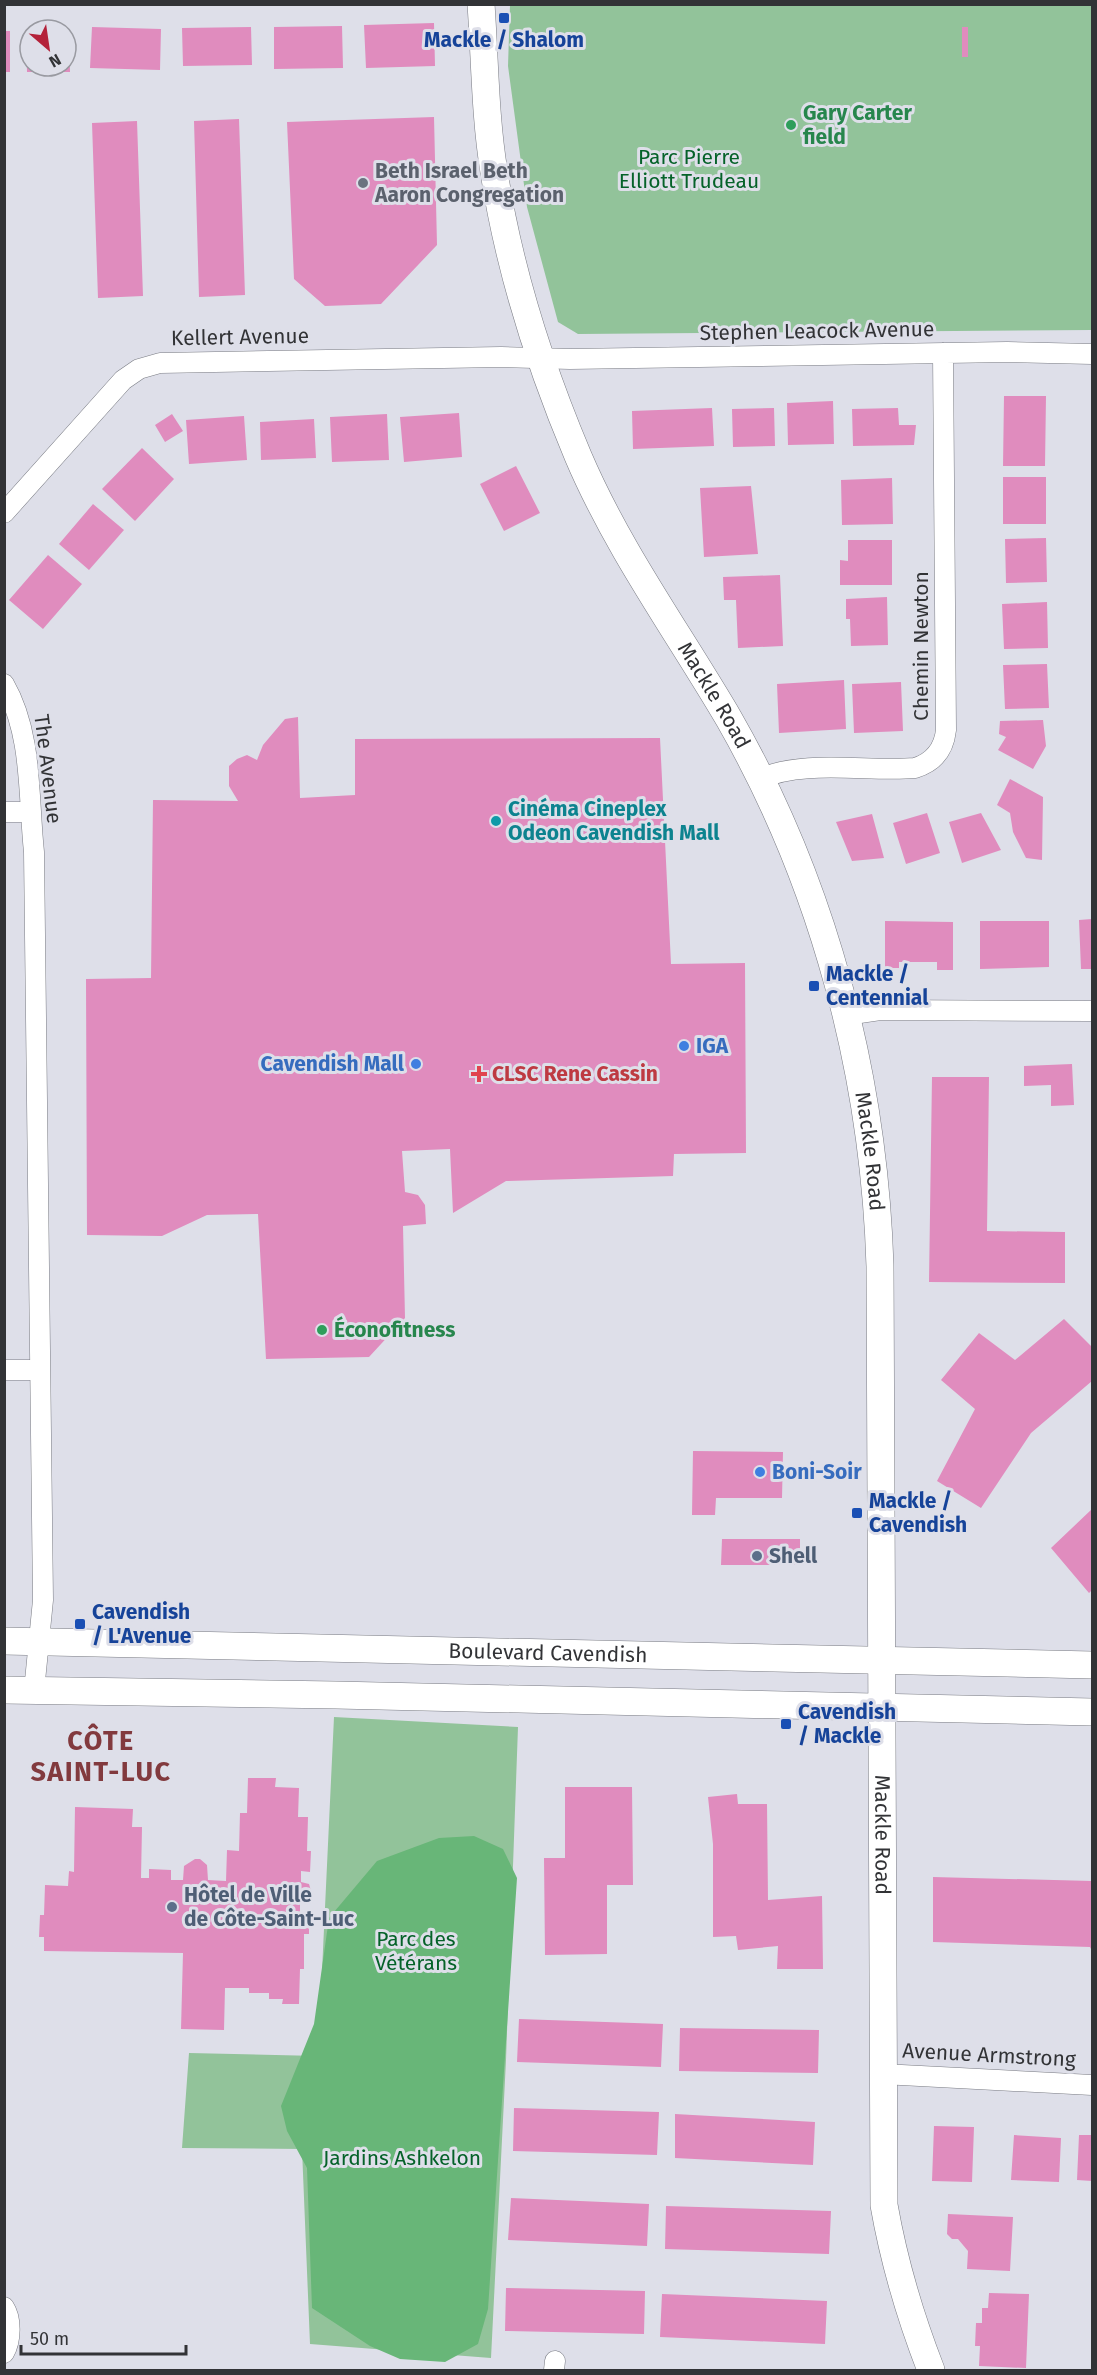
<svg xmlns="http://www.w3.org/2000/svg" width="1097" height="2375" font-family="'Fira Sans',sans-serif">
	<style>
		.green { fill: #92c39a }
		.forest { fill: #68b678 }
		.building { fill: #e08cbe }
		.lines { fill: none; stroke-linecap: round; stroke-linejoin: round }
		.street-casing { stroke: #797b83; stroke-width: 21 }
		.secondary-casing { stroke: #797b83; stroke-width: 28 }
		.street { stroke: #fff; stroke-width: 20 }
		.secondary { stroke: #fff; stroke-width: 27 }
		.transit-dot { fill: #1a4fb4; stroke: #dedfe9; stroke-width: 2 }
		.leisure-dot { fill: #2e9e5b; stroke: #dedfe9; stroke-width: 2 }
		.worship-dot { fill: #6b7280; stroke: #dedfe9; stroke-width: 2 }
		.culture-dot { fill: #0f9aa8; stroke: #dedfe9; stroke-width: 2 }
		.shop-dot { fill: #3f7fe0; stroke: #dedfe9; stroke-width: 2 }
		.health-dot { fill: #e0444e; stroke: #dedfe9; stroke-width: 2 }
		.service-dot { fill: #5c6f8a; stroke: #dedfe9; stroke-width: 2 }
		.labels { text-anchor: middle; dominant-baseline: central; stroke-width: 6; stroke-linejoin: round; paint-order: stroke }
		.transit-label { font-size: 21px; font-weight: bold; fill: #164399; stroke: #dedfe9; text-anchor: start }
		.leisure-label { font-size: 21px; font-weight: bold; fill: #27864d; stroke: #dedfe9; text-anchor: start }
		.park-label { font-size: 21px; fill: #056229; stroke: #dedfe9 }
		.worship-label { font-size: 21px; font-weight: bold; fill: #5b616d; stroke: #dedfe9; text-anchor: start }
		.street-label { font-size: 21px; fill: #323336; stroke: #dedfe9 }
		.culture-label { font-size: 21px; font-weight: bold; fill: #0d838f; stroke: #dedfe9; text-anchor: start }
		.shop-label { font-size: 21px; font-weight: bold; fill: #366cbe; stroke: #dedfe9; text-anchor: start }
		.health-label { font-size: 21px; font-weight: bold; fill: #be3a42; stroke: #dedfe9; text-anchor: start }
		.service-label { font-size: 21px; font-weight: bold; fill: #4e5e75; stroke: #dedfe9; text-anchor: start }
		.district-label { font-size: 27px; font-weight: bold; letter-spacing: 1.5px; fill: #823a3e; stroke: #dedfe9 }
	</style>
	<rect width="100%" height="100%" fill="#dedfe9"/>
	<path class="green" d="M510,5H1092V330L578,334L558,322L527,207L508,66Z
		M334,1717L518,1727L506,2060L491,2358L310,2344L302,2149L182,2148L189,2053L318,2056Z"/>
	<path class="forest" d="M474,1836L503,1849L517,1878L488,2309L478,2344L445,2362L400,2359L370,2346L312,2308L307,2168L287,2131L281,2106L314,2024L329,1918L377,1861L439,1838Z"/>
	<path class="building" d="M434,23L435,66L366,68L364,25Z
		M342,26L343,68L274,69V27Z
		M92,27L161,29L160,70L90,68Z
		M251,27L252,65L183,66L182,28Z
		M962,27H968V57H962Z
		M26,29H30V66H66V29H69L70,72H27Z
		M4,31H10V72H4Z
		M434,117L437,245L381,304L325,306L294,279L287,122Z
		M239,119L245,295L199,297L194,121Z
		M137,121L143,296L98,298L92,123Z
		M1004,396H1046L1045,466H1003Z
		M833,401L834,444L788,445L787,403Z
		M712,408L714,446L633,449L632,411Z
		M774,408L775,446L733,447L732,409Z
		M898,408L899,425H916L914,445L853,446L852,409Z
		M459,413L462,457L404,462L400,417Z
		M172,414L183,431L165,442L155,425Z
		M387,414L389,460L332,462L330,417Z
		M244,416L247,460L189,464L186,420Z
		M314,419L316,458L261,460L260,422Z
		M142,448L174,479L135,521L102,489Z
		M516,466L540,513L504,531L480,484Z
		M1003,477H1046V524H1003Z
		M892,478L893,524L842,525L841,480Z
		M751,486L758,554L704,557L700,488Z
		M93,504L124,530L89,570L59,544Z
		M1046,538L1047,582L1006,583L1005,539Z
		M848,540H892V585H840V560L848,561Z
		M48,555L82,584L43,629L9,600Z
		M780,575L783,646L738,648L736,600H724L723,577Z
		M887,597L888,645L851,646L850,619H846V599Z
		M1047,602L1048,648L1004,649L1002,604Z
		M1047,664L1049,708L1005,709L1003,665Z
		M844,680L846,729L779,733L777,684Z
		M901,682L903,731L854,733L852,684Z
		M298,717L300,798L355,795V739L660,738L671,964L745,963L746,1153L674,1154L673,1176L506,1181L453,1213L450,1149L402,1151L405,1192L418,1195L425,1205L426,1224L403,1226L405,1318L369,1357L266,1359L258,1214L207,1215L162,1236L87,1235L86,979L151,978L153,800L238,801L229,786V766L237,759L247,755L257,760L263,745L285,719Z
		M1043,720L1046,746L1033,769L998,750L1006,737L999,734L1000,721Z
		M1010,779L1043,797L1042,860L1026,858L1013,832L1010,813L997,805Z
		M927,813L940,853L906,864L893,823Z
		M981,813L1001,850L962,863L949,822Z
		M872,814L884,858L852,861L836,822Z
		M1092,919V969H1081L1079,920Z
		M885,921L953,922V970H937V962H899V968H885Z
		M980,921H1049V967L980,969Z
		M1072,1064L1074,1105L1051,1106V1085L1024,1086V1066Z
		M932,1077H989L987,1231L1065,1232V1283L929,1282Z
		M1064,1319L1092,1347V1381L1031,1433L981,1508L937,1481L975,1409L941,1380L979,1333L1015,1360Z
		M693,1451L783,1452L782,1498H716L715,1515H692Z
		M1092,1509V1590L1089,1593L1051,1548Z
		M722,1539H800V1565H721Z
		M248,1778H276L275,1787L299,1788L298,1817H308L307,1851H311L310,1872L301,1871V1882L309,1884L312,1894L305,1902H300V1912L309,1913V1934H304V1969H300L299,2004H282L283,1999H269V1993H249V1988H225L224,2030L181,2029L183,1953L44,1951V1937H39L40,1915H44L45,1885L68,1886L69,1871L74,1872L75,1807L133,1809L132,1827H142L141,1878H149V1869L171,1870V1880H183L184,1866L195,1859H200L207,1865L208,1880L226,1881L227,1850L239,1851L240,1813H247Z
		M565,1787H632L633,1885H607V1954L545,1955L544,1858H565Z
		M737,1794L738,1804H767L768,1900L822,1896L823,1969H777L778,1946L738,1950L736,1936L713,1937V1844L708,1797Z
		M933,1877L1092,1881V1951L1090,1947L933,1942Z
		M519,2019L663,2024L661,2067L517,2062Z
		M680,2028L819,2030L818,2073L679,2071Z
		M514,2108L659,2112L657,2155L513,2151Z
		M675,2114L815,2122L813,2165L675,2158Z
		M934,2126L974,2127L972,2182L932,2181Z
		M1014,2135L1061,2138L1059,2182L1011,2180Z
		M1079,2135H1092V2181L1077,2180Z
		M511,2198L649,2204L647,2246L508,2240Z
		M666,2206L831,2211L829,2254L665,2249Z
		M948,2214L1013,2217L1010,2271L967,2269L968,2251L958,2239H952L947,2234Z
		M506,2288L645,2291L644,2334L505,2331Z
		M989,2293L1029,2294L1026,2368L979,2366L980,2346H975L976,2323H982V2308H988Z
		M662,2294L827,2301L825,2344L660,2337Z"/>
	<g class="lines">
		<defs>
			<path id="street" d="M4,513L123,380L139,369L160,363L501,357L570,359L1007,352L1092,354
				M4,684C33,734 28,797 34,852L43,1600L34,1691
				M760,779C802,759 869,772 915,768C934,762 944,749 946,730L943,353
				M4,812H30
				M846,1015L880,1010L1092,1011
				M4,1370H40
				M882,2074L1092,2085
				M4,2307C12,2319 11,2341 4,2353
				M554,2370L555,2361"/>
			<g id="secondary">
				<path id="s1" d="M481,4C485,61 485,117 494,172C509,269 540,366 578,456C618,550 678,632 729,719C824,885 874,1075 880,1266L884,2205C894,2262 910,2316 931,2370"/>
				<path id="s2" d="M4,1641L1092,1665"/>
				<path d="M4,1690L336,1695L1092,1712"/>
			</g>
		</defs>
		<use href="#street" class="street-casing"/>
		<use href="#secondary" class="secondary-casing"/>
		<use href="#street" class="street"/>
		<use href="#secondary" class="secondary"/>
	</g>
	<g class="transit-dot">
		<rect x="498" y="12" width="12" height="12" rx="3"/>
		<rect x="808" y="980" width="12" height="12" rx="3"/>
		<rect x="851" y="1507" width="12" height="12" rx="3"/>
		<rect x="74" y="1618" width="12" height="12" rx="3"/>
		<rect x="780" y="1718" width="12" height="12" rx="3"/>
	</g>
	<g class="leisure-dot">
		<circle cx="791" cy="125" r="6"/>
		<circle cx="322" cy="1330" r="6"/>
	</g>
	<circle class="worship-dot" cx="363" cy="183" r="6"/>
	<circle class="culture-dot" cx="496" cy="821" r="6"/>
	<g class="shop-dot">
		<circle cx="684" cy="1046" r="6"/>
		<circle cx="416" cy="1064" r="6"/>
		<circle cx="760" cy="1472" r="6"/>
	</g>
	<path class="health-dot" d="M476 1065h6v6h6v6h-6v6h-6v-6h-6v-6h6z"/>
	<g class="service-dot">
		<circle cx="757" cy="1556" r="6"/>
		<circle cx="172" cy="1907" r="6"/>
	</g>
	<g class="labels">
		<g class="transit-label">
			<text x="504" y="40" text-anchor="middle">Mackle / Shalom</text>
			<text x="826" y="974">Mackle /<tspan x="826" dy="24">Centennial</tspan></text>
			<text x="869" y="1501">Mackle /<tspan x="869" dy="24">Cavendish</tspan></text>
			<text x="92" y="1612">Cavendish<tspan x="92" dy="24">/ L'Avenue</tspan></text>
			<text x="798" y="1712">Cavendish<tspan x="798" dy="24">/ Mackle</tspan></text>
		</g>
		<g class="leisure-label">
			<text x="803" y="113">Gary Carter<tspan x="803" dy="24">field</tspan></text>
			<text x="334" y="1330">Éconofitness</text>
		</g>
		<g class="park-label">
			<text x="689" y="157">Parc Pierre<tspan x="689" dy="24">Elliott Trudeau</tspan></text>
			<text x="416" y="1939">Parc des<tspan x="416" dy="24">Vétérans</tspan></text>
			<text x="402" y="2158">Jardins Ashkelon</text>
		</g>
		<g class="worship-label">
			<text x="375" y="171">Beth Israel Beth<tspan x="375" dy="24">Aaron Congregation</tspan></text>
		</g>
		<g class="street-label">
			<text transform="translate(817 331) rotate(-1)">Stephen Leacock Avenue</text>
			<text transform="translate(240 337) rotate(-1)">Kellert Avenue</text>
			<text transform="translate(921 646) rotate(-90)">Chemin Newton</text>
			<text stroke="none"><textPath href="#s1" startOffset="741">Mackle Road</textPath></text>
			<text transform="translate(48 769) rotate(83)">The Avenue</text>
			<text stroke="none"><textPath href="#s1" startOffset="1227">Mackle Road</textPath></text>
			<text stroke="none"><textPath href="#s2" startOffset="544">Boulevard Cavendish</textPath></text>
			<text stroke="none"><textPath href="#s1" startOffset="1911">Mackle Road</textPath></text>
			<text transform="translate(989 2055) rotate(3)">Avenue Armstrong</text>
		</g>
		<g class="culture-label">
			<text x="508" y="809">Cinéma Cineplex<tspan x="508" dy="24">Odeon Cavendish Mall</tspan></text>
		</g>
		<g class="shop-label">
			<text x="696" y="1046">IGA</text>
			<text x="404" y="1064" text-anchor="end">Cavendish Mall</text>
			<text x="772" y="1472">Boni-Soir</text>
		</g>
		<g class="health-label">
			<text x="492" y="1074">CLSC Rene Cassin</text>
		</g>
		<g class="service-label">
			<text x="769" y="1556">Shell</text>
			<text x="184" y="1895">Hôtel de Ville<tspan x="184" dy="24">de Côte-Saint-Luc</tspan></text>
		</g>
		<g class="district-label">
			<text x="101" y="1741">CÔTE<tspan x="101" dy="31">SAINT-LUC</tspan></text>
		</g>
	</g>
	<rect width="1097" height="2375" fill="none" stroke="#323336" stroke-width="12"/>
	<g transform="translate(48 48) rotate(151)"><circle r="28" fill="#dedfe9" stroke="#999aa1" stroke-width="1.5"/>
	<path d="M0-4.5L10 22L0 15L-10 22Z" fill="#b4223a"/>
	<text y="-9" font-size="16" font-weight="bold" text-anchor="middle" fill="#323336">N</text>
	</g>
	<path d="M21 2345v9h165v-9" fill="none" stroke="#323336" stroke-width="3"/>
	<text x="30" y="2345" font-size="18" fill="#323336" stroke="#dedfe9" stroke-width="4.5" paint-order="stroke">50 m</text>
</svg>
